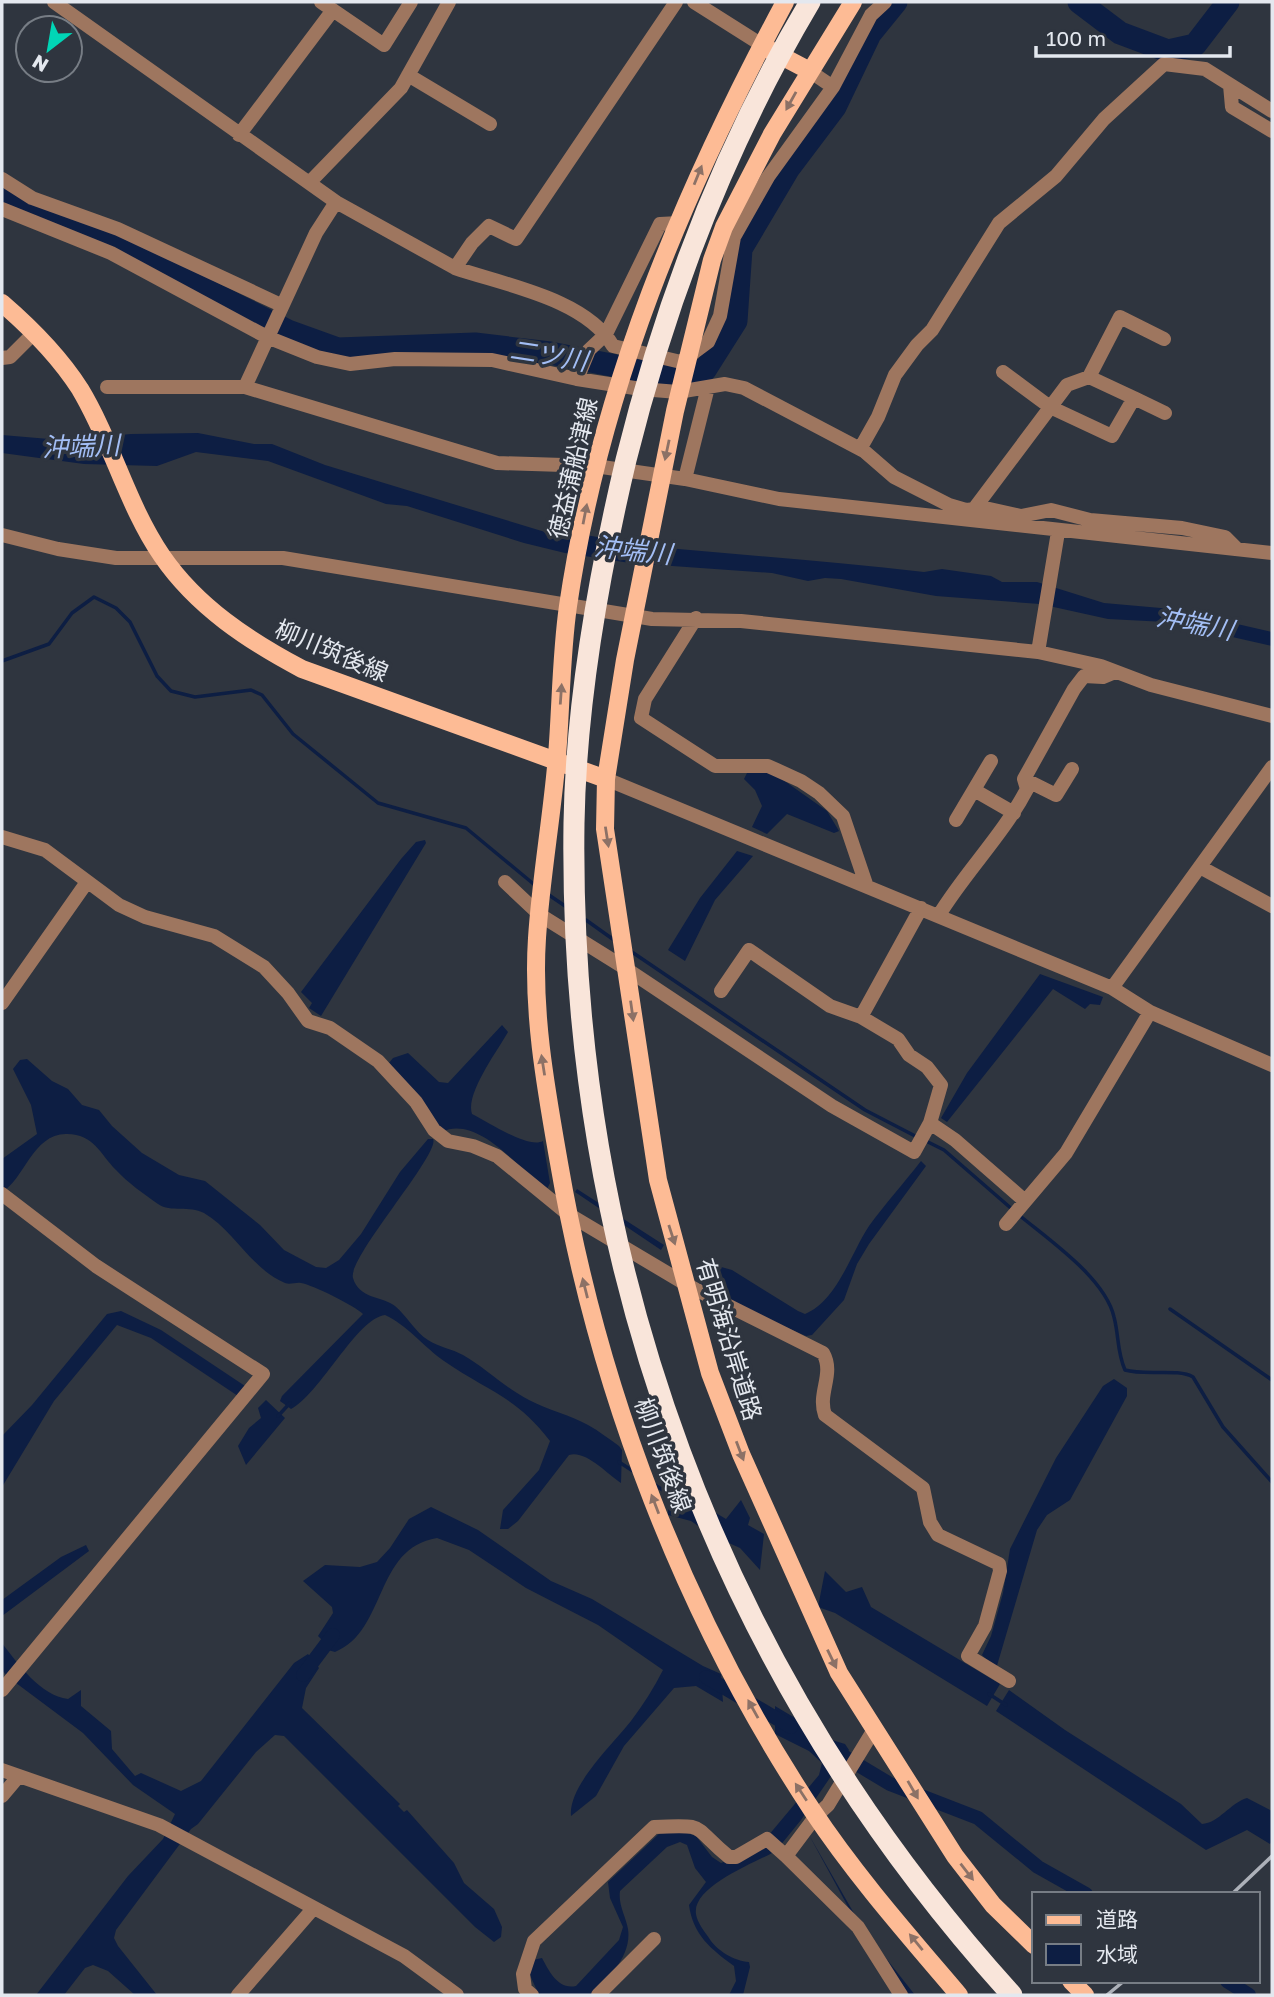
<svg xmlns="http://www.w3.org/2000/svg" width="1274" height="1997" font-family="'Golos Text','Noto Sans JP',sans-serif">
<style>
.water{fill:#0d1e43}
.lines{fill:none;stroke-linecap:round;stroke-linejoin:round}
.stream{stroke:#0d1e43;stroke-width:3.5}
.canal{stroke:#0d1e43;stroke-width:14}
.river{stroke:#0d1e43;stroke-width:23}
.minor{stroke:#9e765f;stroke-width:14}
.major{stroke:#fdbb95;stroke-width:18}
.highway{stroke:#f9e5da;stroke-width:21}
.rail{stroke:#adb1b9;stroke-width:3.5}
.oneway{fill:#8c7166}
.labels{text-anchor:middle;dominant-baseline:central;stroke-width:7;stroke-linejoin:round;paint-order:stroke}
.street-label{font-size:24px;fill:#e4e8ef;stroke:#2f353f}
.water-label{font-size:26px;font-style:italic;fill:#a3bef5;stroke:#2f353f}
</style>
<rect width="100%" height="100%" fill="#2f353f"/>
<path class="water" d="M198,433L254,444H272L325,465L545,532C586,531 625,545 667,548C753,556 838,562 924,572L942,569L991,576L1002,582H1037L1104,603L1172,609L1272,632V646L1166,622L1108,619L1040,604L936,596L841,579L825,578L808,581L772,573L630,563L565,553L524,543L407,506L386,504L268,461L196,452L157,466L84,464L2,453V435L61,440L131,434Z
M769,770L827,811L839,831L834,833L787,814L767,834L752,827L762,806L755,790L744,779L747,773Z
M425,840L426,843L321,1016L309,1008L312,1003L301,992L401,859L416,842Z
M737,851L753,856L715,900L685,961L668,950L700,898Z
M1040,974L1103,997L1100,1005L1090,1004L1085,1009L1053,989L947,1122L941,1118L967,1073Z
M502,1025L508,1032C498,1050 465,1094 472,1114C488,1122 528,1149 543,1141L550,1183L545,1193C524,1171 477,1114 442,1132L389,1063L393,1058L408,1053L439,1082L448,1083Z
M27,1059L52,1081L68,1089L82,1105L99,1110L112,1126L142,1153L179,1175L205,1181L260,1225L284,1250L316,1267L326,1268L339,1260L361,1234L400,1172L428,1139H433C441,1153 347,1258 353,1278C359,1299 382,1296 395,1306C407,1316 415,1332 428,1340C439,1347 452,1349 463,1355C486,1368 505,1388 529,1400C548,1410 570,1415 588,1425C599,1431 609,1439 619,1446L622,1450L621,1483C607,1474 586,1450 569,1455L518,1521L508,1529H500L503,1510L539,1470L550,1441C516,1396 487,1391 444,1361C424,1347 407,1325 385,1315C357,1318 320,1394 291,1409L280,1401L282,1396L363,1314C355,1306 313,1285 301,1283C296,1282 290,1285 285,1283C251,1269 235,1231 204,1213C189,1205 171,1213 158,1204C144,1194 128,1183 116,1170C100,1154 94,1134 67,1134C33,1133 24,1180 2,1192V1159L37,1134L31,1105L13,1069L20,1060Z
M921,1161L926,1166L869,1244L857,1264L844,1300L812,1335L806,1336L703,1291L697,1274L707,1263L732,1270L798,1311L805,1314C837,1301 851,1253 869,1226C885,1204 904,1183 921,1161Z
M577,1189L664,1245L661,1250L575,1192Z
M121,1311L161,1330L248,1388L241,1398L151,1338L117,1325L54,1401L2,1487V1436L32,1405L107,1314Z
M1114,1379L1127,1388V1396L1070,1500L1047,1515L1037,1530L996,1669L982,1655L991,1636L1003,1593L1010,1549L1056,1458L1103,1386Z
M266,1400L285,1418L246,1465L238,1446L249,1428L261,1418L258,1408Z
M669,1474L689,1497L726,1519L741,1500L750,1518L748,1525L764,1534L760,1570L740,1548L711,1535L691,1521L668,1515Z
M431,1507L478,1530L551,1581L592,1599L703,1666L721,1674L723,1702L696,1686L674,1688L624,1746L596,1796L571,1816C568,1786 613,1744 631,1721C643,1705 654,1688 663,1670L598,1625L526,1588L469,1550L437,1538C374,1548 387,1631 335,1652L321,1648L322,1640L318,1636L333,1613L332,1607L303,1581L325,1565L360,1567L377,1562L390,1548L409,1519Z
M86,1545L89,1551L2,1616V1600L61,1557Z
M825,1571L846,1592L862,1587L871,1607L1000,1684L987,1706L835,1613L818,1607Z
M2,1643C17,1663 41,1696 68,1699L81,1690V1706L111,1731L112,1749L135,1776L141,1773L181,1791L201,1781L294,1663L308,1654L319,1668L306,1688L302,1708L400,1804L398,1806L404,1812L407,1810L454,1863L464,1883L494,1909L502,1927L501,1937L494,1942L475,1927L284,1736L275,1735L256,1752L198,1824L191,1829L116,1930L114,1938L118,1946L157,1995H135L108,1971L93,1965L85,1968L64,1995H36L128,1876L163,1839L175,1814L133,1785L83,1733L8,1677L2,1670Z
M1009,1690L1065,1730L1181,1804L1202,1824C1219,1823 1230,1803 1247,1798L1272,1811V1841L1270,1844L1247,1830L1206,1850L996,1711Z
M775,1706L832,1740L845,1744L849,1750L801,1820L779,1847L768,1836L819,1775L822,1763L809,1751L775,1734Z
M673,1828L696,1836L712,1857L721,1863L765,1847L772,1853C752,1864 692,1887 696,1914C697,1922 704,1931 709,1938C716,1950 734,1961 749,1962L750,1967L743,1995H729L736,1981L734,1966C711,1949 693,1935 689,1905L706,1882L695,1868L687,1845L680,1842L667,1847L620,1891C618,1905 626,1917 628,1929C632,1956 608,1979 590,1995H539L529,1973L533,1960L542,1958C549,1971 558,1990 576,1986L619,1940L623,1927L610,1898L608,1882L662,1831Z
M809,1835L863,1929L915,1995H910L859,1927Z"/>
<g class="lines">
<path class="stream" d="M2,661L49,644L72,613L94,597L116,608L130,622L157,676L171,691L195,697L251,690L262,695L293,734L378,803L466,828L536,886
M546,893L568,908
M586,920L614,940
M629,950L865,1110L919,1138
M926,1141L944,1150L1013,1210
M1019,1215C1049,1240 1105,1278 1114,1317C1119,1336 1117,1352 1125,1370C1146,1376 1178,1368 1193,1377L1223,1427L1272,1482
M1170,1309L1272,1380
M278,1416L290,1403
M619,1462L636,1473
M655,1485L669,1494
M989,1694L1006,1705"/>
<path class="canal" d="M303,1675L333,1635
M706,1677L791,1727
M830,1748L890,1784L978,1818L1038,1867L1086,1894
M1227,1981L1249,1995"/>
<path class="river" d="M1079,2L1120,33L1168,51L1195,45L1228,2
M2,198L95,234L288,331L338,349L475,344L550,353L662,375L705,370L736,321L741,249L789,168L835,107L870,34L896,2"/>
<path class="minor" d="M54,2L336,202L455,268
M321,2L384,45L411,2
M676,2L516,239L489,226L472,243L455,268C505,285 586,299 613,346L681,362L708,342L720,316L734,237L768,177L833,87L871,15L885,2
M694,2L762,45
M808,70L833,87
M408,75L490,124
M1230,85L1232,107L1272,131
M239,135L333,10
M2,179L32,198L118,229L281,305
M309,183L401,88L449,2
M2,209L111,253L267,337L317,357L350,364L395,359L492,360L577,379L641,389L678,392L725,384L744,388L864,451L894,477L949,505L966,510L985,508L1021,516L1051,510L1090,520L1182,528L1225,537L1237,549
M2,358L10,357L35,332
M1003,372L1050,407L1112,436L1134,398L1089,377
M577,379L589,350L606,334L660,224L679,223
M107,387H245L497,463L595,466L685,479L779,499L1272,553
M245,387L316,233L336,202
M1134,398L1165,413
M860,449L878,417L895,375L917,345L932,330L999,223L1056,176L1104,119L1164,64L1205,69L1272,111
M685,479L708,387
M974,509L1067,385L1089,377L1120,317L1164,339
M2,535L58,549L116,558H283L652,619L741,621L1038,652L1101,666L1151,685L1272,716
M696,618L645,699L641,718L715,766H768L801,781L819,793L843,816L866,884
M1038,652L1058,532
M606,779L1112,988L1150,1012L1272,1065
M1024,779L1056,795L1072,769
M974,790L1014,813
M956,820L991,761
M2,837L45,850L119,905L145,917L214,936L264,967L288,993L308,1021L330,1028L378,1061L416,1102L434,1130L448,1141L473,1146L497,1156L568,1214L689,1286L823,1353C835,1374 817,1393 825,1415L923,1488L930,1522L938,1535L999,1564L1000,1571L985,1626L968,1656L1009,1681
M1200,867L1272,906
M505,882L540,915L625,968L832,1106L914,1152L930,1123L941,1085L927,1067L909,1055L898,1039L861,1017L921,908
M939,915C966,871 1003,835 1027,789L1024,779L1074,689L1084,676L1103,677L1115,672
M1112,988L1272,767
M721,991L749,950L830,1006L861,1017
M2,1003L87,882
M930,1123L955,1140L1025,1201
M2,1194L96,1266L263,1374L2,1690
M1006,1224L1066,1153L1150,1012
M875,1728L828,1805L816,1816L786,1856L858,1927L901,1995
M2,1770L159,1825L404,1956L457,1995
M2,1796L18,1777
M238,1995L312,1910
M532,1995L525,1989L523,1974L534,1941L654,1827C709,1824 691,1826 729,1857H736L767,1839L786,1856
M598,1995L654,1939"/>
<path class="major" d="M785,2C682,194 600,388 568,606C561,655 561,707 557,756C552,817 541,877 537,938C532,1013 546,1089 559,1163C598,1391 684,1616 812,1810C855,1875 908,1935 959,1995
M853,2L772,134L724,227L712,260L675,411L625,660L606,779L605,829L658,1180L710,1373L741,1454L839,1673L955,1856L993,1905L1034,1945
M768,49L808,70
M2,303C31,328 59,356 80,389C112,442 127,505 162,556C197,607 249,641 302,669L606,779
M1071,1981L1085,1995"/>
<path class="highway" d="M810,2C725,145 666,299 626,460C598,578 576,702 574,823C568,1261 717,1670 1012,1995"/>
<path class="rail" d="M1232,1894L1272,1856
M1107,1995L1124,1981"/>
</g>
<defs><path id="oneway-solid" d="M-6-.8H1V-3.2L6.5 0L1 3.2V.8H-6Z" transform="scale(1.75)"/></defs>
<g class="oneway">
<use href="#oneway-solid" transform="translate(791 101) rotate(119)"/>
<use href="#oneway-solid" transform="translate(698 175) rotate(-68)"/>
<use href="#oneway-solid" transform="translate(667 450) rotate(102)"/>
<use href="#oneway-solid" transform="translate(585 514) rotate(-79)"/>
<use href="#oneway-solid" transform="translate(561 694) rotate(-86)"/>
<use href="#oneway-solid" transform="translate(607 837) rotate(81)"/>
<use href="#oneway-solid" transform="translate(632 1011) rotate(82)"/>
<use href="#oneway-solid" transform="translate(543 1065) rotate(-99)"/>
<use href="#oneway-solid" transform="translate(672 1235) rotate(72)"/>
<use href="#oneway-solid" transform="translate(585 1288) rotate(-104)"/>
<use href="#oneway-solid" transform="translate(740 1451) rotate(69)"/>
<use href="#oneway-solid" transform="translate(655 1504) rotate(-111)"/>
<use href="#oneway-solid" transform="translate(832 1659) rotate(64)"/>
<use href="#oneway-solid" transform="translate(753 1709) rotate(-119)"/>
<use href="#oneway-solid" transform="translate(913 1790) rotate(60)"/>
<use href="#oneway-solid" transform="translate(801 1792) rotate(-123)"/>
<use href="#oneway-solid" transform="translate(967 1872) rotate(52)"/>
<use href="#oneway-solid" transform="translate(916 1942) rotate(-129)"/>
</g>
<g class="labels">
<g class="street-label">
<text transform="translate(572 468) rotate(-77)">徳益蒲船津線</text>
<text transform="translate(332 650) rotate(23)">柳川筑後線</text>
<text transform="translate(730 1339) rotate(73)">有明海沿岸道路</text>
<text transform="translate(664 1455) rotate(70)">柳川筑後線</text>
</g>
<g class="water-label">
<text transform="translate(549 355) rotate(9)">二ツ川</text>
<text transform="translate(81 446) rotate(-2)">沖端川</text>
<text transform="translate(633 550) rotate(6)">沖端川</text>
<text transform="translate(1195 623) rotate(11)">沖端川</text>
</g>
</g>
<rect width="1274" height="1997" fill="none" stroke="#e4e8ef" stroke-width="7"/>
<rect x="1032" y="1892" width="228" height="91" fill="#2f353f" stroke="#777d85" stroke-width="2"/>
<rect x="1046" y="1915" width="35" height="10" fill="#fdbb95" stroke="#777d85" stroke-width="2"/>
<text x="1096" y="1927" font-size="21" fill="#e4e8ef">道路</text>
<rect x="1046" y="1944" width="35" height="21" fill="#0d1e43" stroke="#777d85" stroke-width="2"/>
<text x="1096" y="1962" font-size="21" fill="#e4e8ef">水域</text>
<g transform="translate(49 49) rotate(211)"><circle r="33" fill="#2f353f" stroke="#777d85" stroke-width="2"/>
<path d="M0-5L12 26L0 18L-12 26Z" fill="#01d5b6"/>
<text y="-10" font-size="19" font-weight="bold" text-anchor="middle" fill="#e4e8ef">N</text>
</g>
<path d="M1036 46v10h194v-10" fill="none" stroke="#e4e8ef" stroke-width="3.5"/>
<text x="1046" y="46" font-size="21" fill="#e4e8ef" stroke="#2f353f" stroke-width="5" paint-order="stroke">100 m</text>
</svg>
